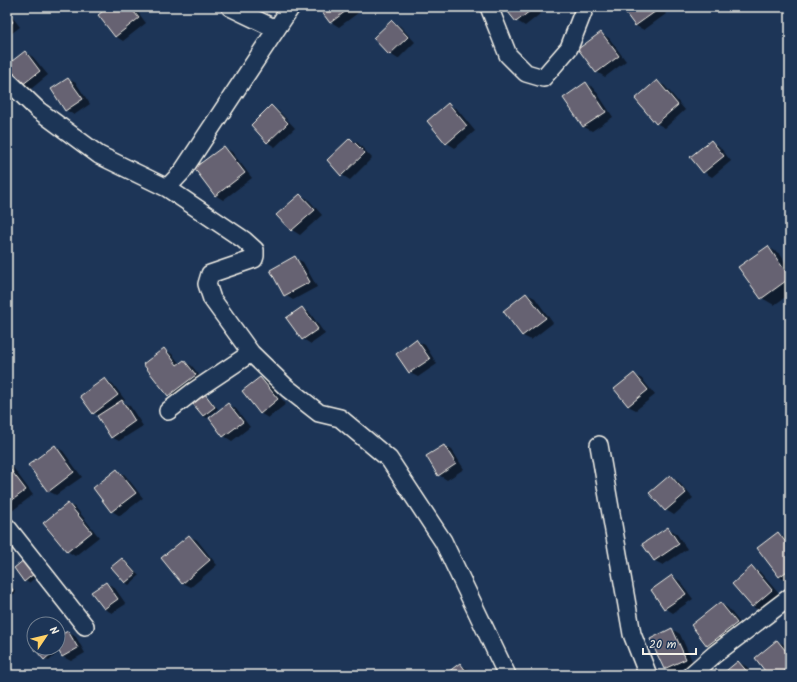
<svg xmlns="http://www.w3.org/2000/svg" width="797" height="682" font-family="Kalam,sans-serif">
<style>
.shadow{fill:#0007}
.building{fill:#666272;stroke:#f4f1e8}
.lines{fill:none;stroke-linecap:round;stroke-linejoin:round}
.street-casing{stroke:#f4f1e8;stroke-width:20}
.street{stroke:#1d3557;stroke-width:17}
</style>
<rect width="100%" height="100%" fill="#1d3557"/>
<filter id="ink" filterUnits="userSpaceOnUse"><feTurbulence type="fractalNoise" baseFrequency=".025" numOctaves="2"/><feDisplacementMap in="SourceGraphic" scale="8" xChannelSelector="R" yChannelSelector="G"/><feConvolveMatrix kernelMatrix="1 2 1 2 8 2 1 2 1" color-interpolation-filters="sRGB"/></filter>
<g filter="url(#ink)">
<path class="shadow" d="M110,7H134L146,23L123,41L115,36Z
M319,7H353L358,13L339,27L331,22Z
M506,7H549L525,26L517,21Z
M622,7H661L666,14L644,30L636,26Z
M7,10L20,27L7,37Z
M392,21L400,26L415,42L398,59L390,54L374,38Z
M601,33L609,38L626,61L605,77L597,72L580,49Z
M25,52L33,57L48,75L31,89L23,84Z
M68,79L76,83L90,104L74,115L66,110Z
M657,81L665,86L685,110L665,128L656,123Z
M586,83L594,88L613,117L592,131L584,127Z
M448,105L457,109L475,131L455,148L447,143L429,121Z
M271,107L279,111L295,128L275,147L267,142Z
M350,139L358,143L372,158L350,180L342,175Z
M711,141L719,146L731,161L712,177L704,172L692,157Z
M224,147L232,152L252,178L223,200L215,195Z
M300,195L308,199L322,215L300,235L292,230L278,215Z
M768,247L780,254L790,269V294L774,305L762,298Z
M295,258L303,262L317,287L293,300L285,295L272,271Z
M527,294L535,298L553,323L531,340L523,336L504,311Z
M302,308L310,313L325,334L311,344L303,339Z
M417,341L425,345L437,364L418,377L410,373L397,354Z
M164,349L172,354L180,364L184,361L192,366L203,380L177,400L169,395Z
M634,374L642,379L655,395L636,410L628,406Z
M260,378L268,382L286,404L268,418L260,413Z
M105,379L113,384L125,400L123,402L130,406L143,426L119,441L111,437L99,416L94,413Z
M205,395L209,398L218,409L207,418L203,416Z
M228,404L236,409L250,427L232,441L224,436Z
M55,446L63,451L82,477L56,495L48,491Z
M444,446L452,450L464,469L447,480L439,475Z
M7,464L12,466L33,495L8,514Z
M117,470L125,475L143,498L120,516L112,511L94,488Z
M670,476L678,481L693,498L674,515L666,510Z
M68,504L76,508L99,537L75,556L67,551Z
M668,528L676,533L687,549L663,565L655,561L644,544Z
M778,533L786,538L790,543V579L787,581L779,577Z
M189,536L197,540L217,565L191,587L183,583Z
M122,559L126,561L139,576L129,585L125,582Z
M752,567L760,572L780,595L761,611L753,607L733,584Z
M15,568L38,575L29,583L25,581Z
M672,576L680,581L693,599L673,613L665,608Z
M7,580L16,592L8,599L7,598Z
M106,583L114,587L126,604L112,613L104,609Z
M720,603L728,608L744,628L716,650L708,646L692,626Z
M672,629L680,634L693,663L673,673L665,668Z
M68,632L76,637L85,653L71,661L63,657L58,648Z
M777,641L785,645L790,651V675H769Z
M35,648H53L57,653L49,661L45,659Z
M739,662L747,667L753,675H723Z
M460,665L468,669L472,675H446Z"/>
<path class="building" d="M108,7H130L139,18L115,37L98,15Z
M318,7H350V8L330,23Z
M504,7H535L516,22Z
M621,7H657L659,9L635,26Z
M7,14L13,22L7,27Z
M392,20L408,37L389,55L373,38Z
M601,32L619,56L596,73L578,49Z
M25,51L40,71L22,85L7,65Z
M68,78L83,99L65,111L51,89Z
M657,80L678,105L656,124L635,99Z
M586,82L606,112L583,127L563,98Z
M448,103L467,126L446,144L427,121Z
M271,105L288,123L267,143L251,125Z
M350,138L365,153L341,176L327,160Z
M711,140L724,156L703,173L690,157Z
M224,146L245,173L215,196L194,168Z
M300,194L315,210L291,231L276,215Z
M768,246L790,278L761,299L738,267Z
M295,256L310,282L284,296L270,270Z
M526,293L546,318L522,336L503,311Z
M302,307L318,329L302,340L286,318Z
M416,339L430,359L409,373L396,354Z
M164,348L177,365L184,360L196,375L168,396L143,364Z
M634,373L648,390L628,406L614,389Z
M260,377L278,399L260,414L242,391Z
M105,378L118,395L93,414L80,396Z
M205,394L215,407L203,416L193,404Z
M122,400L135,421L111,438L97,416Z
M228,403L243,422L223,437L209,418Z
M55,445L74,472L48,492L28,465Z
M444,445L456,464L438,476L426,456Z
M7,465L26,490L7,504Z
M117,469L136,493L111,512L93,488Z
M670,475L686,493L665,511L649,493Z
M68,503L92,532L67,552L43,523Z
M668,527L679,544L654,561L642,544Z
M778,532L790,548V569L779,577L757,548Z
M189,535L210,560L182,584L161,558Z
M122,558L136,574L125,583L111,567Z
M25,559L35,573L24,582L14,568Z
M752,566L772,590L752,607L732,584Z
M672,575L686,594L664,609L651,590Z
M7,582L13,590L7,595Z
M106,582L118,599L104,609L91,592Z
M720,602L737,623L707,646L691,625Z
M672,628L686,659L664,669L650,639Z
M68,631L78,648L62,657L57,648L58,636Z
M777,640L790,656V667L779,675H768L755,658Z
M34,644V648H52L54,651L44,660L32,646Z
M738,661L750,675H721Z
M460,663L469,675H444Z"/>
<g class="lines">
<defs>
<path id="street" d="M230,7L276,29
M489,7L508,55L526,73L543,78L569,48L585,7
M7,80L38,110L99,155L167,188L244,240L255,250V256L254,259L210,274L207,284L212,299L251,353L287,388L319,413L340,418L389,459L443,541L507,675
M167,188L182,172L291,7
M168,411L194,391L251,353
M599,445L632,634L648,675
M7,527L85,626
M691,675L715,654L790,597"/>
</defs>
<use href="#street" class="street-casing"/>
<use href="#street" class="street"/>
</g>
</g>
<rect width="797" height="682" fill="none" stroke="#1d3557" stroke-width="24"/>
<rect x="12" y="12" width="773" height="658" fill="none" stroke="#f4f1e8" stroke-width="1.5" filter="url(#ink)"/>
<g transform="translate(46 636) rotate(55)"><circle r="19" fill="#1d3557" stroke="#738091"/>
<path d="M0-3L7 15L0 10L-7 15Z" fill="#ffd166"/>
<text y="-6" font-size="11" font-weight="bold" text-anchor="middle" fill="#f4f1e8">N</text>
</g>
<path d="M643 648v6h53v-6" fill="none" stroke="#f4f1e8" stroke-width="2"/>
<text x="649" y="648" font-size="12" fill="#f4f1e8" stroke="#1d3557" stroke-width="3" paint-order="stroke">20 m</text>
</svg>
